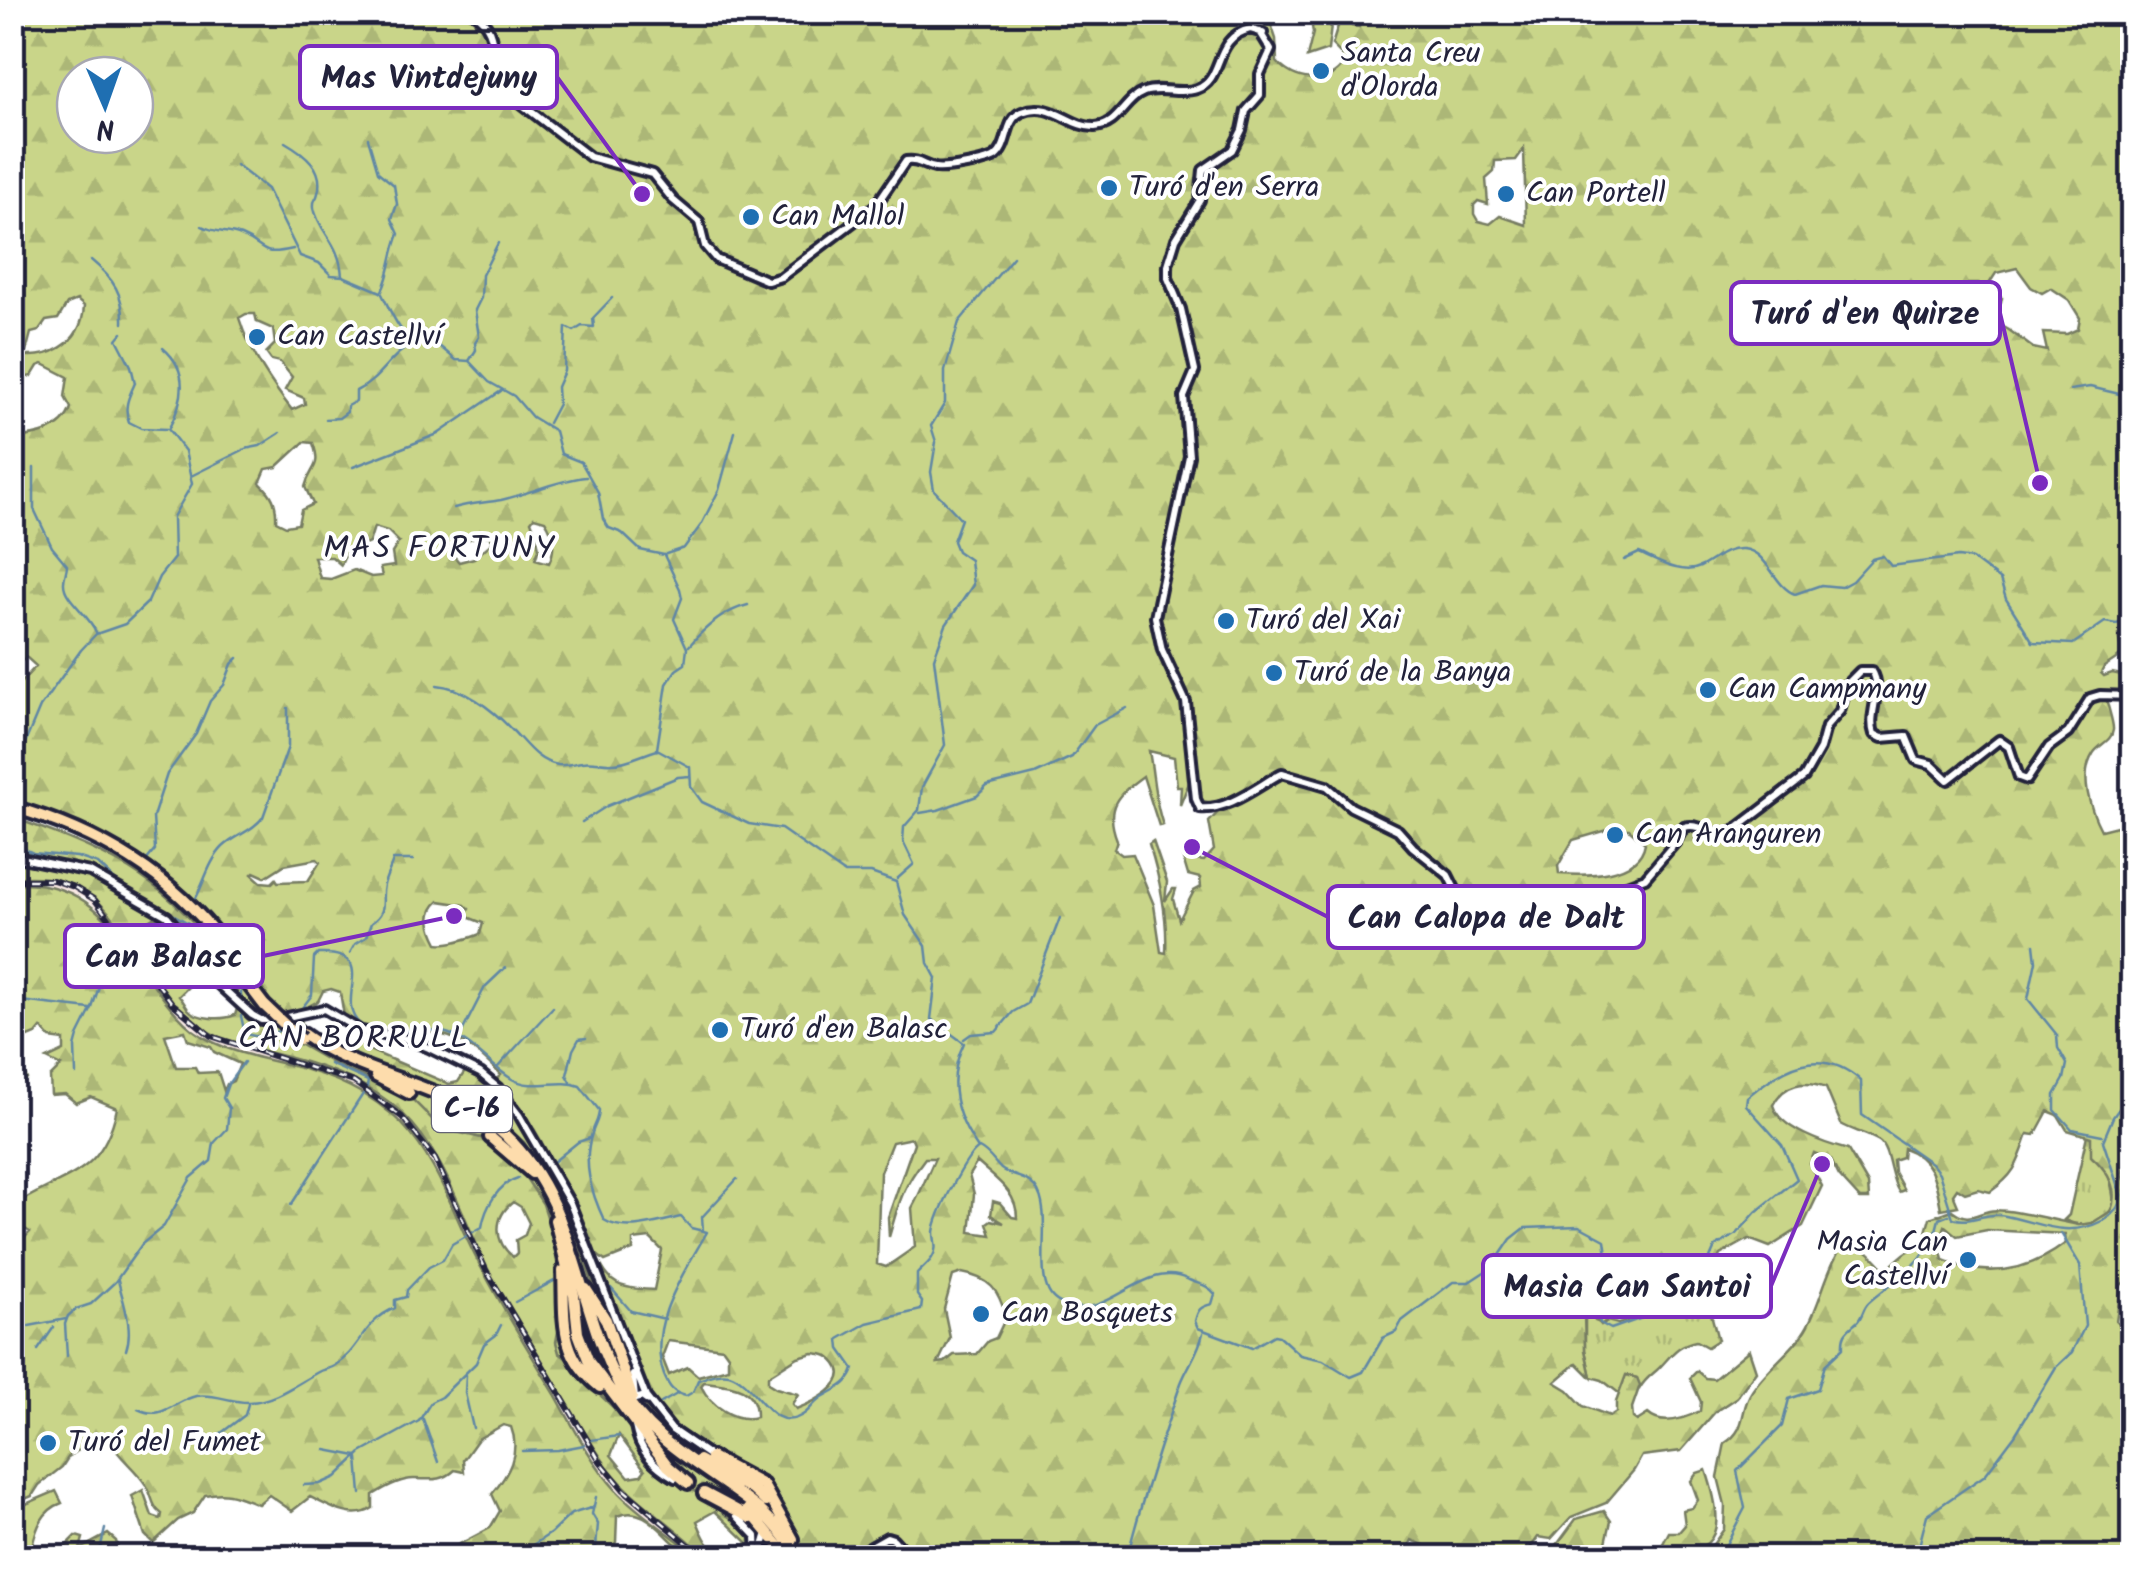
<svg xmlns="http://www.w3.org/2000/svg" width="2145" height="1570" font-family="Kalam,sans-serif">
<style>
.built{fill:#fcebe7}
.grass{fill:url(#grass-tufts);stroke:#767c62;stroke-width:2.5}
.forest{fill:url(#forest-firs);stroke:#767c62;stroke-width:2.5;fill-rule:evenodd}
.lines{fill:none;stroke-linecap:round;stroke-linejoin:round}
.stream{stroke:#6087a5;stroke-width:2.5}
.secondary-casing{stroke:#22223b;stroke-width:14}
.highway-casing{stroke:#22223b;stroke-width:18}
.secondary{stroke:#fff;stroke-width:6}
.highway{stroke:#fddcac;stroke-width:10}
.rail-casing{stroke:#22223b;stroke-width:6}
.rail{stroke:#fff;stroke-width:2.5;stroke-dasharray:8;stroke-linecap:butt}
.highway-bridge-casing{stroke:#22223b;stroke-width:18;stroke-linecap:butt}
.highway-bridge{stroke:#fddcac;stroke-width:10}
.poi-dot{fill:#1f6fb2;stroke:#fff;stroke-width:4}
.labels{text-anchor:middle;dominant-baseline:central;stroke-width:8;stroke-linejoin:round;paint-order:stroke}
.shield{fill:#fff;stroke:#646476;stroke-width:2.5}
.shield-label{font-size:28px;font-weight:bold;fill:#22223b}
.poi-label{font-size:30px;fill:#22223b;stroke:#fff;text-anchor:start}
.neighbourhood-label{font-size:32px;letter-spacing:2.5px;fill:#22223b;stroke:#fff}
.leader{fill:none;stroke:#7b2cbf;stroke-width:4}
.callout-dot{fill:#7b2cbf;stroke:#fff;stroke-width:4}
.callout{fill:#fff;stroke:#7b2cbf;stroke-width:4}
.callout-label{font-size:32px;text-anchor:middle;font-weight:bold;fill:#22223b}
</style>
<defs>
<pattern id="grass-tufts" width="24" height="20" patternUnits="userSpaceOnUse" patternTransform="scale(2.5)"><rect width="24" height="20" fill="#c9d589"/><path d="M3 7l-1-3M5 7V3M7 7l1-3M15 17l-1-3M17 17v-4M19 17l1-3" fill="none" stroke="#acb777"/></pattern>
<pattern id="forest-firs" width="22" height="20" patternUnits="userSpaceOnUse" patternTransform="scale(2.5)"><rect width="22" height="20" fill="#c9d589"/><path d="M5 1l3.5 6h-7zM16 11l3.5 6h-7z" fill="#acb777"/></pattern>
</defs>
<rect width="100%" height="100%" fill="#fff"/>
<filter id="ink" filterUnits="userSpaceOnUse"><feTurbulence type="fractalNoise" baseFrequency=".01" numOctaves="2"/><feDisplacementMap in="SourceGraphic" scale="20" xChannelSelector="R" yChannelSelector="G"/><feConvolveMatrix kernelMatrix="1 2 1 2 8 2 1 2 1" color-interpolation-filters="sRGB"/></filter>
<g filter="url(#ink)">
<path class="built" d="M32,876L75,884L103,904L178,1007L209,1032L239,1046L350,1078L401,1113L440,1163L492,1275L603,1462L633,1496L706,1557H698L634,1507L604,1475L500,1303L471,1249L430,1160L400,1122L356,1089L328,1076L234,1051L200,1034L175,1012L103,915L85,898L44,883L13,884L12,878Z"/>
<path class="grass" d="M1310,13H1330C1333,23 1329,39 1328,50L1307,57L1313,33Z
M301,1028C370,1077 462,1080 522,1142C560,1180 571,1237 591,1284C599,1304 674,1441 684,1449C700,1461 721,1469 738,1478L751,1471L767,1482L807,1557H779L773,1548L762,1557H757L750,1535L744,1528L694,1491L666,1478L644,1458L636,1443L630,1424L586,1382L574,1363L559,1353L556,1342L559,1327L558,1269L553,1235L543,1204L524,1175L481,1138L441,1128L413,1101L345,1070L299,1043L297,1032Z
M2087,1135L2091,1136L2093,1158C2110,1169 2112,1184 2114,1204C2105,1224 2083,1229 2064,1220L2069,1215Z
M1710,1276L1717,1287L1700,1302L1703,1308L1710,1310L1718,1340L1707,1347L1696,1341C1675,1345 1670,1358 1657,1370C1649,1377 1645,1379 1640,1388L1637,1378L1627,1375L1620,1394L1602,1380L1591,1377L1585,1350V1312H1590L1595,1321L1603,1324L1607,1321L1618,1324L1680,1302L1681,1307C1698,1304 1705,1291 1710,1276Z"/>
<path class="forest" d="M1393,12H2111L2132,29V630L2118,635L2122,655L2104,667L2101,673L2104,676L2112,673L2132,677V693L2105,691C2106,704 2114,722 2113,730C2112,741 2098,745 2093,754C2079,776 2090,809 2101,830L2132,822V1137L2122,1174C2128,1195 2140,1214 2127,1235C2129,1249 2125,1262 2132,1276L2121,1285L2116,1322L2123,1328V1340H2132V1557H1704L1724,1529L1725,1505L1718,1477L1725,1443C1748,1429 1739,1410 1752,1391C1767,1367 1795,1350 1808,1325C1821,1301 1826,1271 1842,1246C1864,1240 1873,1258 1886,1270C1897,1261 1907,1248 1922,1246L1930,1218L1952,1210C1968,1222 1973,1215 1989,1211C2005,1207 2061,1222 2079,1225L2092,1223L2111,1211C2119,1189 2107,1170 2091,1156V1137L2067,1130L2058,1115L2048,1111L2035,1135L2028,1134C2018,1163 2016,1174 1990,1192L1978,1189L1965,1193L1957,1188L1953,1194L1958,1206L1941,1209C1936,1181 1933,1158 1903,1148L1902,1157L1893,1160L1894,1172L1904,1190L1899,1192C1889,1177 1890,1149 1879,1141C1868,1134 1853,1131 1841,1124L1826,1088C1805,1080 1784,1083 1773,1105C1779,1129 1826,1144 1848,1150L1868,1184L1869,1199H1860L1839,1176L1831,1160L1814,1153L1810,1164L1822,1186L1803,1226L1770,1247L1749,1239L1720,1255L1704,1291L1688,1306L1681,1307L1676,1290L1670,1287L1647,1295L1609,1300L1608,1319L1601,1325L1590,1312L1584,1314L1585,1350L1591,1377L1577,1363L1555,1382L1568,1390L1583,1406L1610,1416L1616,1412V1402L1626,1375L1637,1378L1640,1385L1632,1408L1633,1418L1637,1421L1648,1414C1662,1427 1684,1419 1700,1411L1701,1402L1690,1378L1697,1371L1705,1378L1714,1379L1749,1350L1756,1371L1737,1397L1716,1411L1681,1451L1642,1456L1634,1470L1606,1503L1571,1517L1551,1539L1538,1537L1524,1557H1452L1412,1540L1403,1558H916L894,1533H884L873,1538L844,1557L807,1558L767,1482L751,1471L738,1478C694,1454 669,1444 640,1402L560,1200L524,1142L492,1115L474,1105L340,1051L301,1029L297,1033L299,1044L345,1070L384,1085L414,1101L441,1128L481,1138L503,1150L524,1175L543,1204L553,1235L558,1269L559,1327L556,1342L559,1353L573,1363L586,1382L631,1424L636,1443L644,1458L666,1478L694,1491L744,1528L750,1535L757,1557H706C673,1522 629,1500 602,1459C562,1399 522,1335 489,1271C462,1217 446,1155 402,1113C370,1083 329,1068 287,1057C253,1048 218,1043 190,1019C125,964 120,865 13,878V834L20,832L22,821C105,850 160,877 215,948L219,951L227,944C201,880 82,818 17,803L13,806V691L36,666L26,657L19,664L15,659L18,653L13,654V532L18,531L20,520L17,523C9,504 14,492 21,474L16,467L13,468V438C36,436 62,432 71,408L65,397L68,377L43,364L38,366L32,376L22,378L14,394L13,354C47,362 82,345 84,306L77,300L67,304L58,319L46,321L39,331L31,333L26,352L13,346V13H1283L1270,21L1276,39L1277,62C1294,81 1327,87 1343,65L1341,54L1332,45L1338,26V13H1345L1352,26L1359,27L1361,15L1379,23ZM75,75H135V135H75ZM1524,149L1526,225L1500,216L1490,224L1478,221L1474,214V205L1478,201L1488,204L1486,179L1494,172L1495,161L1516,160ZM2017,268L2031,287L2042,293L2051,288L2069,300L2080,318L2078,329L2067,334L2043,333L2047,351L2033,348L2009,330L1968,307L1948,313L1938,310L1940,303L1949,299L2001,303L2002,298L1980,294L1970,284H1989L1996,273ZM246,314H255L257,322L273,329L275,344L266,353L271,360L280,362L292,377L285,390L304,398L305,404L292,410C270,382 249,351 239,318ZM304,442L313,443C322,469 311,465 305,487L313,504L301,510L298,524L286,526L276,521C277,503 272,494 260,483L266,469L277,467ZM534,517L545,520C554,533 556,549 549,563L535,559L539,549L537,537L531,521ZM374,527L388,531L399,542L392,553L394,566L380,568L382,576L371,577L354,570L331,579L320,578L314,557H332L341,565L346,553L369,543ZM480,536H489L493,542L474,558L459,562L449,550L452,544ZM1149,751L1174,757L1177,786H1181L1180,805L1191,778L1199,800L1212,803L1221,809L1209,822L1214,850L1204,861L1185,859L1182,855L1188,875L1200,878L1201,887L1194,891L1179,920L1173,899L1176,889H1173L1165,901L1167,882L1153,841L1149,844C1160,879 1168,915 1166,953L1161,952L1154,905L1133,854L1122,855L1114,849L1117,840C1104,807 1117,795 1143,776L1159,826L1163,825C1154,800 1154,777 1149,751ZM1611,829H1629L1645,843C1639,877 1585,876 1559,874L1558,866L1573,840ZM317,859L320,862L308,881L278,882L276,879L272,883L261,882L252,874L254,872L265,877L284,865ZM439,901L465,905L469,909L465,916L483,923L480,934C471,938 447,945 438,943C430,928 425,913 439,901ZM159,915L169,921L176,917L182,920L193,955L214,977L231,974L239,986L236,995L239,1002L235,1015C223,1020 197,1020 188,1009C185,1005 183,1000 179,996L196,979L204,982L207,978L199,971H191L183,966V948L176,954L164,947L159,957H145L141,951L138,928ZM331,989L340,992L344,1016C387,1043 403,1025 443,1035C466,1040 485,1059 501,1075L491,1084L466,1070L458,1082L449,1084L369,1050L373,1041H358L351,1051C338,1048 311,1036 303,1026C299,1020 303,1014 305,1008L318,1001L323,991ZM912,1138L914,1143L888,1217L889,1237C899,1202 902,1188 925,1158H935C927,1175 921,1192 912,1208L915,1247L886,1267L877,1264L880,1172L892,1142ZM977,1162C995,1179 1017,1191 1017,1218L1012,1217L1000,1203L993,1201L991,1215L1004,1223L991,1220L987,1223L991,1235L970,1232L974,1194L969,1175ZM513,1202L521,1207L529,1223L525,1235L516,1240L517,1253L513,1257C494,1241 493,1218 513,1202ZM1945,1226L1957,1236L1987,1230L2065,1234L2066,1243C2028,1272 1987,1279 1943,1260L1939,1243ZM650,1238L662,1250L654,1290C622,1288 609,1288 596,1254L605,1261L633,1250V1240ZM962,1273C990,1278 999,1290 1006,1317L996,1338L988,1341L977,1354L954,1355L945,1362L938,1363L950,1338L944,1309L953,1276ZM668,1341L723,1348L728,1355V1368L698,1376L688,1367L669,1375L662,1357ZM813,1353C824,1354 829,1355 836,1364C852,1384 812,1403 796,1409L792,1404L798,1394L776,1388L768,1383V1376L798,1357ZM704,1382C728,1385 757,1385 756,1417C735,1423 710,1405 701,1386ZM619,1435L645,1470L641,1475L629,1477L611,1455ZM715,1511L747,1542L743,1551C712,1549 711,1556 697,1521Z
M21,883C114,883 128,967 185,1023C213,1050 254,1056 289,1065C332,1076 371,1092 402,1124C441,1165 455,1221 482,1269C505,1312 530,1353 555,1394C573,1426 591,1462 616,1490C640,1516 672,1534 698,1557C668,1551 652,1501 617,1516L616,1542L605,1557L466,1558L463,1552L454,1553V1547L490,1528L500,1511L492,1494C508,1475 521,1453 511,1427L503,1425L478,1439L463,1460L464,1472L455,1470C442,1482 431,1479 414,1479C401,1479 384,1488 373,1495V1508C353,1522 329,1506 310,1497L292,1511L269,1495L258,1504C237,1496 228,1490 205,1495L193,1513L178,1520L153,1543L145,1535L132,1496L143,1490L152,1516L161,1519L162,1514C151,1506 153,1496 146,1485C135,1468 118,1457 109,1440L99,1438L69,1456L62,1467L39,1485L32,1496L20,1501L21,1505L26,1504L56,1491L62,1503C42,1510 36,1529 32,1547L23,1551L24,1557H13V1250L30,1232L13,1222V1206C65,1173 102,1177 117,1108L91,1097L76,1103L65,1094L51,1095L50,1077L61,1066L47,1059L64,1051V1040L50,1038L41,1028L36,1034L21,1040L17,1058L27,1079L21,1083L16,1080L12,1059V884ZM185,1031L188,1040L211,1047L214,1052L240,1064L233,1081L227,1084L224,1091L218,1072L198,1073L195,1067H176L165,1035Z
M1706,1470C1716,1500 1731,1549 1684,1551L1680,1557H1656L1669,1532H1679L1685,1525L1683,1510L1692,1508L1698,1500L1691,1481L1697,1473Z
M1604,1511L1611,1521L1605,1547L1598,1557H1548L1576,1519Z
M108,1534L116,1541L120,1557H65L66,1546L76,1536L83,1538L80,1549Z"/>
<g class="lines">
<path class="stream" d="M1161,12L1162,26
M368,138L378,172L394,185L397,204L392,219L399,234C391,253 391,273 382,291
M285,142C304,153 325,168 318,193C316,203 313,197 314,208C319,233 340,242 342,276
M236,165L267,189L300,256L319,263L331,275L343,276L381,292C395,319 402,348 438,345L456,360L469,361L489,382L514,396L532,417L555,431L561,454L581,462L598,492L603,519L609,528L622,533L640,550L664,555L680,589L682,598L674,619L687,648L685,664L676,670L667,684L657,749L690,767L691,787L702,802L749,824L781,829L844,873H871L896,882L905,915L926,946L928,963L936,978L931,1019L964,1043C946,1080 954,1114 977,1147
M202,226C215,233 229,231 241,236C268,247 258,257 293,249
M91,260C114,279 124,295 123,323
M122,333L117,339L131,366L135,383C129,396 123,407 129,422L141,428L167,429
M163,348C190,371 184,400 169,428
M2128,351L2132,367
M469,361L476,350L475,343L479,337L475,310L481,298L482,275L498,243
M2070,390L2090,387L2132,397
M326,419L339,418L347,412V406L356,401V391C381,380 390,354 413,344
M548,423L558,404L557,387L564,371L566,327L574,331L582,326L594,327L593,318L612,298
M353,467L438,434L501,391
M34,468V509L52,547L67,565C67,571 64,576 64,582C63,599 89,614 96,632
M191,476L245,449L260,446L280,433
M454,508C471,503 485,503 501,500C529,494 556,480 586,477
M666,554L684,548L701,525L719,490L735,432
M1624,560L1639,553C1656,560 1681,576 1700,567C1715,560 1724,548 1743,549C1768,551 1773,586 1795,594L1821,585L1841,587L1852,581L1872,559L1883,556L1891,566L1958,557L1972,559L2000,580L2006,599L2033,642L2073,644L2105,622L2116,624L2132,620
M689,646C705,627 724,611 748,605
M437,685C463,687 492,709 510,728C524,741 536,762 558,765C567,766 574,763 582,762C593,760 602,764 613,763C628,763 644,753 658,750
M12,774L40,707L81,650L96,634L125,624L148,602L159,577L174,558L173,517L192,484L185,451L168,429
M920,813L938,810L977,796L987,786L1035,774L1072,757L1095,725L1127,708
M582,822L607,806L678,777L690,776
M12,843L33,853L77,857L98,864L118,883L192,925L194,934L188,943
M146,861L155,850L153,817L167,774L196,734L210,701L224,685L232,664L238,658
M897,879L914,864L903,841L904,827L919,810L922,787L945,745L934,658L946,625L973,585L970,560L957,551L953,541L961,519L934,490L931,472L936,442L931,426L945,403V371L959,322L1013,257
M196,898C204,883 209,861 223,847C236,835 253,831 263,817L288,747V708
M2034,944L2036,961L2028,999L2057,1035L2058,1048L2067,1064L2064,1079L2055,1095V1110L2072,1129L2102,1135
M183,950L176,961C178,974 190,978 202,974
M350,953L355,944L366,937L371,923C389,911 380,902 384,885C386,876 391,868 393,860H413
M209,970L230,966
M241,983V1000
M12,1000L90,1009
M241,1016L245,1034L260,1037L282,1030
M289,1025L312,995L314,958L318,954C383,951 332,1001 360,1024C376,1037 423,1027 443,1032C472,1039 488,1065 512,1079C533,1091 559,1078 580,1086L599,1110C599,1120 595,1123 592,1133C582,1163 591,1192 604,1220C626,1234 657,1222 681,1217L691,1228L707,1232C684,1273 646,1325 664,1375C669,1387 673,1393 686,1396L693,1392L698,1380C708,1377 718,1372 729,1374C756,1381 771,1437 804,1414C810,1410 814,1403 821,1398C835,1389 849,1386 854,1369L840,1349L839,1339L867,1323L921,1310L922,1302L917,1295V1274C922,1268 930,1263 933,1256C938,1247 934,1242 934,1232C936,1215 966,1155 979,1148C989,1153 993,1161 1001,1169C1011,1177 1026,1176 1035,1187C1057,1214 1027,1288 1060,1303C1108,1326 1142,1256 1189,1280C1200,1285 1207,1284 1215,1294L1212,1304C1200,1307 1198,1309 1195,1321L1198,1328L1252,1348L1274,1335L1279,1336L1300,1355L1323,1360L1351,1377L1363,1372L1383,1338L1396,1332L1402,1321L1453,1282H1469L1492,1267L1511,1239L1525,1228L1579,1226L1605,1240L1607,1254L1592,1276L1600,1323L1611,1329L1679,1305L1694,1295L1715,1247L1737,1234L1756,1212L1797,1179L1782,1145L1746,1105L1747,1097C1783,1067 1821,1045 1861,1081L1862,1115L1931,1163L1939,1173L1953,1218C1969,1224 1984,1213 2000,1215C2037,1221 2065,1240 2102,1221C2112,1216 2120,1207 2121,1196L2103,1141L2113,1117L2132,1091
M460,1036L485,987L505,968
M964,1039L971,1034L996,1032L1013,1012L1027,1004L1060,918
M330,1064L368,1081L367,1087
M497,1068L553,1007
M76,1074L75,1047L78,1036L92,1008L105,968L120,949
M571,1082L567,1075L573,1050L579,1039L586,1038
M552,1163L578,1142L590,1138
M291,1205L363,1094
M703,1231L702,1217L737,1179
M118,1280C123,1302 134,1328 126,1350
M611,1288L631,1311L665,1319
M515,1302L554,1281
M29,1326L66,1319
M38,1350L54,1327
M67,1356L65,1324L68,1316L76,1309L91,1304L115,1282L142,1244L164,1226L191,1178L211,1161L214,1143L227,1129L229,1108L223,1098L228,1084L244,1062
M466,1375L465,1393L473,1428
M661,1403L677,1394
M138,1409C163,1421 174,1401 196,1396C214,1393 233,1403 249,1402C276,1401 297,1383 320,1371C324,1369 330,1369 334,1366C361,1350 363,1321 395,1308V1300L406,1297L407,1290L429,1267L443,1260L452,1244L482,1227C485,1208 498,1184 518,1178
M423,1419L438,1462
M591,1440L619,1436
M200,1449L245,1415L248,1404
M326,1450L357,1456
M522,1451L558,1450L584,1445
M358,1458L361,1494
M304,1485L320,1484L336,1477L361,1453L419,1421L431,1402L441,1397L476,1363L484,1344L496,1335L501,1325
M469,1556L471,1558
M98,1558L105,1529
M513,1558L551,1533L571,1514L594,1507
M595,1558L598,1524L592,1514L596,1497
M1127,1558C1142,1498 1161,1441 1181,1383C1188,1365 1199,1352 1203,1333
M1719,1558L1745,1508L1737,1471L1782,1426L1789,1399L1818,1389L1825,1365L1843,1348C1842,1333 1847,1331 1857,1322C1863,1316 1863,1307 1869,1302C1898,1277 1931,1261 1939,1219L1949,1215
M1920,1558L1919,1546L1927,1515L1985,1475L2015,1435L2056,1367L2072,1352L2085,1326L2080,1265L2061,1233"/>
<defs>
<path id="secondary" d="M472,12C504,29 487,70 507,93L590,157L652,174L673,200L699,222L705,246L716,259L768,281L781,277L876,205L906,161C919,159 923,166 935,168C945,170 987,162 995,157C1010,146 1004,119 1022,112C1052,100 1070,128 1095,127C1119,126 1123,100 1144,92C1160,86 1180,95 1197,89C1225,79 1212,38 1250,29L1263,33
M1260,32L1271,50L1260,74V95L1246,111L1242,130L1232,150L1203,170L1200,200L1176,239L1168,265V278L1181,309L1195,371L1184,397L1189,456L1155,617L1162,650L1186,702L1196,799L1200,808C1228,811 1259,785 1282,773L1327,786L1351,807L1398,830L1413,847L1448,875L1462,903L1502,918L1524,938L1535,941L1543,935L1564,903L1590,899L1645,878L1675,843L1684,827C1700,822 1712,837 1728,835L1804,777L1820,749L1826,727L1840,711L1847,684L1860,671H1872C1884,690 1867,713 1874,734L1882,738L1906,736L1916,760L1931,764L1948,780L1999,740L2009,747L2019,777L2027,780L2049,747L2068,733L2090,698L2100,695L2132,696
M12,856L90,872L167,916L176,927L192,960L252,1015L261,1020H274
M287,1017L324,1009L361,1031L407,1039L429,1048L480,1073L498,1088L519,1115L570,1203L646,1397L672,1430L713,1458
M633,1375L635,1399L642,1397L646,1400
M635,1426C639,1451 654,1466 675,1478
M737,1516L756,1536L757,1558
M760,1556L766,1536
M850,1558L887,1537L893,1539L910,1558"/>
<path id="highway" d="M12,807C98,831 170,873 224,944
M303,1034C365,1080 448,1081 505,1135C577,1202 575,1305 620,1387C651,1446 713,1470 761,1511C777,1525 788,1541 800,1558
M376,1076L409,1093
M490,1137L532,1173
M555,1220L574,1295L578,1333L589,1362L668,1466L688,1483
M563,1271C565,1319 558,1354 600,1387
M586,1289L606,1320L632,1397
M711,1457L763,1485L793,1539
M699,1460L753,1490L766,1502
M704,1493L751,1518
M748,1509L789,1558"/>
</defs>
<use href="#secondary" class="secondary-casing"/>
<use href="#highway" class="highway-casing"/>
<use href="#secondary" class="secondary"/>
<use href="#highway" class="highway"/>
<defs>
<path id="rail" d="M12,880H53L74,887L95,900L172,1003L211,1036L354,1082L402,1117L435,1159L486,1270L600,1461L624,1490L701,1555"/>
</defs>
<use href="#rail" class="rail-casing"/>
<use href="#rail" class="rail"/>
<defs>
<path id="highway-bridge" d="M220,947L264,1005L300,1039"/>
</defs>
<use href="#highway-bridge" class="highway-bridge-casing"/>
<use href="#highway-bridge" class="highway-bridge"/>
</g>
</g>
<g class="poi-dot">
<circle cx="1321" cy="71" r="10"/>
<circle cx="1109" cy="188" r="10"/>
<circle cx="1506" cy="194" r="10"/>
<circle cx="751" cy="217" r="10"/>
<circle cx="257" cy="337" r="10"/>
<circle cx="1226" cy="621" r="10"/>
<circle cx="1274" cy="673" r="10"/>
<circle cx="1708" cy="690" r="10"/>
<circle cx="1615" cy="835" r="10"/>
<circle cx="720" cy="1030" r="10"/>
<circle cx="1968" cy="1260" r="10"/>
<circle cx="981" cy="1314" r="10"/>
<circle cx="48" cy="1443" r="10"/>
</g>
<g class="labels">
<rect class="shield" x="432" y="1086" width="80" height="46" rx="8"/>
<g class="shield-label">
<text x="472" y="1109">C-16</text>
</g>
<g class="poi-label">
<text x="1341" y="54">Santa Creu<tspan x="1341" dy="34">d'Olorda</tspan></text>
<text x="1129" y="188">Turó d'en Serra</text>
<text x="1526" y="194">Can Portell</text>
<text x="771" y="217">Can Mallol</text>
<text x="277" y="337">Can Castellví</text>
<text x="1246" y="621">Turó del Xai</text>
<text x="1294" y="673">Turó de la Banya</text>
<text x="1728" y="690">Can Campmany</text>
<text x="1635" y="835">Can Aranguren</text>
<text x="740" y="1030">Turó d'en Balasc</text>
<text x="1948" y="1243" text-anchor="end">Masia Can<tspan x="1948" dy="34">Castellví</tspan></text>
<text x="1001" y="1314">Can Bosquets</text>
<text x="68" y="1443">Turó del Fumet</text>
</g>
<g class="neighbourhood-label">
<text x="440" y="549">MAS FORTUNY</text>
<text x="354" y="1039">CAN BORRULL</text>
</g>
</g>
<path class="leader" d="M642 194L557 77M2040 483L2000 313M1192 847L1328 917M454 916L263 956M1822 1164L1771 1286"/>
<g class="callout-dot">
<circle cx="642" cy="194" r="10"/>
<circle cx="2040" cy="483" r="10"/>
<circle cx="1192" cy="847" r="10"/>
<circle cx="454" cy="916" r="10"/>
<circle cx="1822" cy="1164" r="10"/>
</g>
<g class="callout">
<rect x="300" y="46" width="257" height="62" rx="10"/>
<rect x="1731" y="282" width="269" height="62" rx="10"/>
<rect x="1328" y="886" width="316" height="62" rx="10"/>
<rect x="65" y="925" width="198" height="62" rx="10"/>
<rect x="1483" y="1255" width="288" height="62" rx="10"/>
</g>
<g class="callout-label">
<text x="429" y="88">Mas Vintdejuny</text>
<text x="1865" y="324">Turó d'en Quirze</text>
<text x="1486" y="928">Can Calopa de Dalt</text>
<text x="164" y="967">Can Balasc</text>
<text x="1627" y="1297">Masia Can Santoi</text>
</g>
<rect width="2145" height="1570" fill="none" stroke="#fff" stroke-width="50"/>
<rect x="25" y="25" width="2095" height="1520" fill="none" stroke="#22223b" stroke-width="4" filter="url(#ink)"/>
<g transform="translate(105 105) rotate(178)"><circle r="48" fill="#ffffff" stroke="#a7a7b1" stroke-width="2.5"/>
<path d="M0-8L18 38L0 25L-18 38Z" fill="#1f6fb2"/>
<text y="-15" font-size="28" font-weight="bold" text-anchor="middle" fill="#22223b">N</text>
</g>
</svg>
